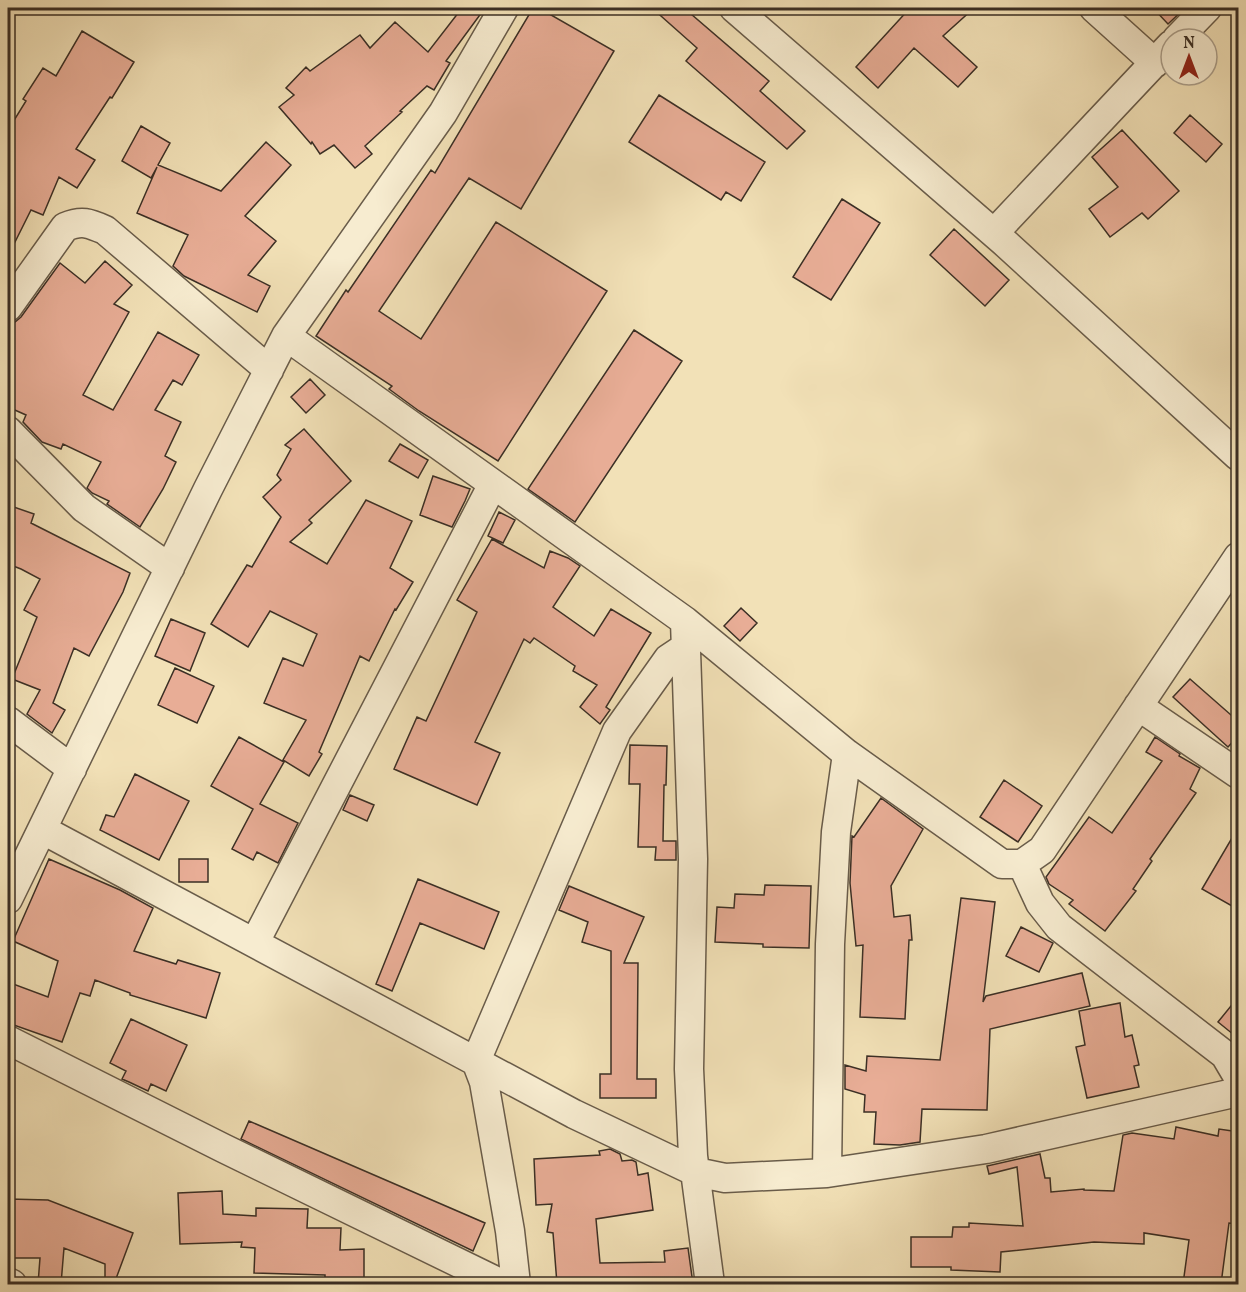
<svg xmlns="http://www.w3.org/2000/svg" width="1246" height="1292" font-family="Vollkorn,serif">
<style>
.building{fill:#e8ad96;stroke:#3b2f25;stroke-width:1.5}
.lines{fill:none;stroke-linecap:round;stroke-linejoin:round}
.minor-casing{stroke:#695c4a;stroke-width:31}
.minor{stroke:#f7ecd0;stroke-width:28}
</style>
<rect width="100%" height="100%" fill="#f2e1b7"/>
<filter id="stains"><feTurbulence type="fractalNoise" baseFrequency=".00333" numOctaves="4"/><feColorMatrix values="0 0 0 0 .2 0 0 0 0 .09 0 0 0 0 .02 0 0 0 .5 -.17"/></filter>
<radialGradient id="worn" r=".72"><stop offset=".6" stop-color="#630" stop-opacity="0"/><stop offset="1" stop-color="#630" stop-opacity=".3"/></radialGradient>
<path class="building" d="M462,8H485L446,61L450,63L434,90L427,86L400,111L402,112L365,146L372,154L355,168L334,145L320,154L312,142L311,144L279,107L294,95L286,88L306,67L310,71L360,35L370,48L395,22L428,52Z
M533,8H539L614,51L521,209L469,178L379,311L421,339L496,222L607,291L498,461L419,411L389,389L392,386L316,336L346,290L348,292L431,170L435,173Z
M652,8H684L769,81L760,91L805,131L787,149L686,61L697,48Z
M910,8H974L943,36L977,67L958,87L914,48L878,88L856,67Z
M1153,8H1185L1168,24Z
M82,31L134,62L112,98L110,97L76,149L95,160L77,188L59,177L43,215L31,210L8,256V130L26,101L23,99L43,68L56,76Z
M659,95L765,162L741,201L726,192L721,200L629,142Z
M1190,115L1222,144L1206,162L1174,133Z
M141,126L170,143L158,165L221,191L266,142L291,165L245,216L276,241L248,275L270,286L257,312L184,276L173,266L188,235L137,213L157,167L151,178L122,161Z
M1122,130L1179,191L1148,219L1142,213L1110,237L1089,209L1118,187L1092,157Z
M842,199L880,223L831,300L793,277Z
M954,229L1009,280L985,306L930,255Z
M105,261L132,285L114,304L129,312L83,395L113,410L158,332L199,355L182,385L173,380L155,410L181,422L165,456L176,462L163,489L140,527L107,504L109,501L92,493L87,488L101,462L63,444L61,449L42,442L23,422L26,415L8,407V323L15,322L21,317L60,263L85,283Z
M634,330L682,361L575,522L528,489Z
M310,379L325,395L306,413L291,397Z
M304,429L351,481L309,520L312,523L290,542L327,564L366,500L412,521L390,568L413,582L396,610L395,609L369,661L360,656L319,752L322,754L309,776L283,760L306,720L264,703L283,658L303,666L317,634L270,611L248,647L211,624L247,565L252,567L281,517L263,497L281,480L277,475L291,449L285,445Z
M400,444L428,460L418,478L389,461Z
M433,476L470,489L465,501L452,527L420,515Z
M8,505L34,514L31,523L130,573L123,592L89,656L74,648L53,703L65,710L52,733L27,714L40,690L12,679L37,617L24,610L40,579L21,569L8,564Z
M499,512L515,520L503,543L488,536Z
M492,539L544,568L550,551L568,558L580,566L553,607L594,636L611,609L651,633L606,707L610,710L600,724L580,707L597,685L573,671L575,666L534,638L530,643L524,639L475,742L500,753L477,805L394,769L417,717L426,721L477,612L457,600Z
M741,608L757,623L740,641L724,626Z
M171,619L205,633L190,671L155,656Z
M175,668L214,686L197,723L158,705Z
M1190,679L1239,722V735L1228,747L1173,697Z
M239,737L284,762L260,804L298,823L278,863L257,852L253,860L232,849L253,809L211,786Z
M1155,737L1180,754L1179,756L1200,768L1190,789L1196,793L1150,859L1152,861L1133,889L1136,891L1105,931L1069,904L1073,900L1049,884L1046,877L1089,817L1112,833L1162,761L1146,752Z
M630,745L667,746L666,785H664L663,841H676V860H655L656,847H638L640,784H629Z
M135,774L189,801L159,860L100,830L106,815L114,817Z
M1004,780L1042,806L1018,842L980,817Z
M350,795L374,805L367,821L343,810Z
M881,798L923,829L891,886L894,917L910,915L912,940H909L905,1019L860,1017L863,945L856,946L850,883L852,836L854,837Z
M1239,826V910L1202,889Z
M49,859L120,890L153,908L134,951L176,964L178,960L220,973L206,1018L130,995V993L95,980L90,996L80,993L62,1042L8,1023V982L48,997L58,961L13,941Z
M179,859H208V882H179Z
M418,879L499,912L484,949L420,923L392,991L376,984Z
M765,885L811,886L809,948L763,947V944L715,942L717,907L734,908L735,894L764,895Z
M569,886L644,917L624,963H638L637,1079H656V1098H600V1074H611V951L582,942L588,922L559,910Z
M961,898L995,902L983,1002L986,996L1082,973L1090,1006L990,1029L987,1110L922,1109L920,1142L900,1145L874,1144L876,1112H864L865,1095L845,1089V1065L866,1071L867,1056L940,1060Z
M1021,927L1053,943L1039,972L1006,956Z
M1239,996V1039L1218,1022Z
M1120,1003L1125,1037L1132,1035L1139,1065L1134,1066L1139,1087L1087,1098L1076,1047L1085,1045L1079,1011Z
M131,1019L187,1045L166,1091L151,1084L148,1091L129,1082L122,1079L126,1071L110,1063Z
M249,1121L485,1223L473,1251L241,1139Z
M1176,1127L1218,1136L1219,1129L1239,1132V1224L1229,1223L1221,1284H1183L1189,1240L1144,1233V1244L1094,1242L1001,1252L1000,1272L951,1270V1267H911V1237H952L953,1227H969V1223L1023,1226L1017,1167L989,1174L987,1166L1040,1154L1045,1178H1050L1051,1192L1084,1189V1190L1114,1191L1123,1135L1132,1133L1174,1139Z
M610,1149L620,1154L622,1161L632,1160L636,1162L638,1175L648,1173L653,1210L596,1219L600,1263L665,1262L664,1251L688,1248L693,1284H668V1280L601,1281L602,1284H557L553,1233L547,1232L552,1204L536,1205L534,1159L600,1155L599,1151Z
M222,1191L223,1214L256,1216V1208L308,1209L307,1228H341L340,1250L364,1249V1284H325V1275L254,1273L255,1248L241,1247L242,1242L180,1244L178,1193Z
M8,1199L48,1200L133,1233L114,1284H105V1264L64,1248L61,1284H38L40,1258H8Z"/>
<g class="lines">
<defs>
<path id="minor" d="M734,8L1004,242L1238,456
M1094,8L1155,63
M1177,39L1207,8
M994,233L1171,45
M8,307L65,227C82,220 89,223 105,230L269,370
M286,336L685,621L693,859L689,1069L693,1156L710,1284
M8,431L84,508L170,568
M685,621L847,754L1002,864H1022L1042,850L1238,557
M1138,706L1238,774
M8,721L72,769
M43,830L574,1114L696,1172L725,1178L827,1173L986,1149L1238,1092
M1022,864L1040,903L1059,927L1225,1055L1238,1077
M8,899L208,489L286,336L443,113L504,8
M255,942L493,484
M8,1040L223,1148L502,1284
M827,1173L830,944L836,832L847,754
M8,1282L12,1284
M516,1284L510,1231L484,1082L476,1061L617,731L668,659L686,647"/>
</defs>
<use href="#minor" class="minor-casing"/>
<use href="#minor" class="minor"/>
</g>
<rect width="1246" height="1292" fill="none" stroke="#f2e1b7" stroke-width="30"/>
<rect x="9" y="9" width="1228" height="1274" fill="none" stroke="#3b2f25" stroke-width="3"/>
<rect x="15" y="15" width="1216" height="1262" fill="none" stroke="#3b2f25" stroke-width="1.5"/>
<g transform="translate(1189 57)"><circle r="28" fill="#f7ecd0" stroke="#aca08c" stroke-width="1.5"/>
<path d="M0-4.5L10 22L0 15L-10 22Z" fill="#8f2418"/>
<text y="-9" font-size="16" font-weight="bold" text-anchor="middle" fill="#3b2f25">N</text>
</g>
<rect width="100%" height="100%" filter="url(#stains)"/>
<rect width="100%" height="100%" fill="url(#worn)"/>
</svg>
